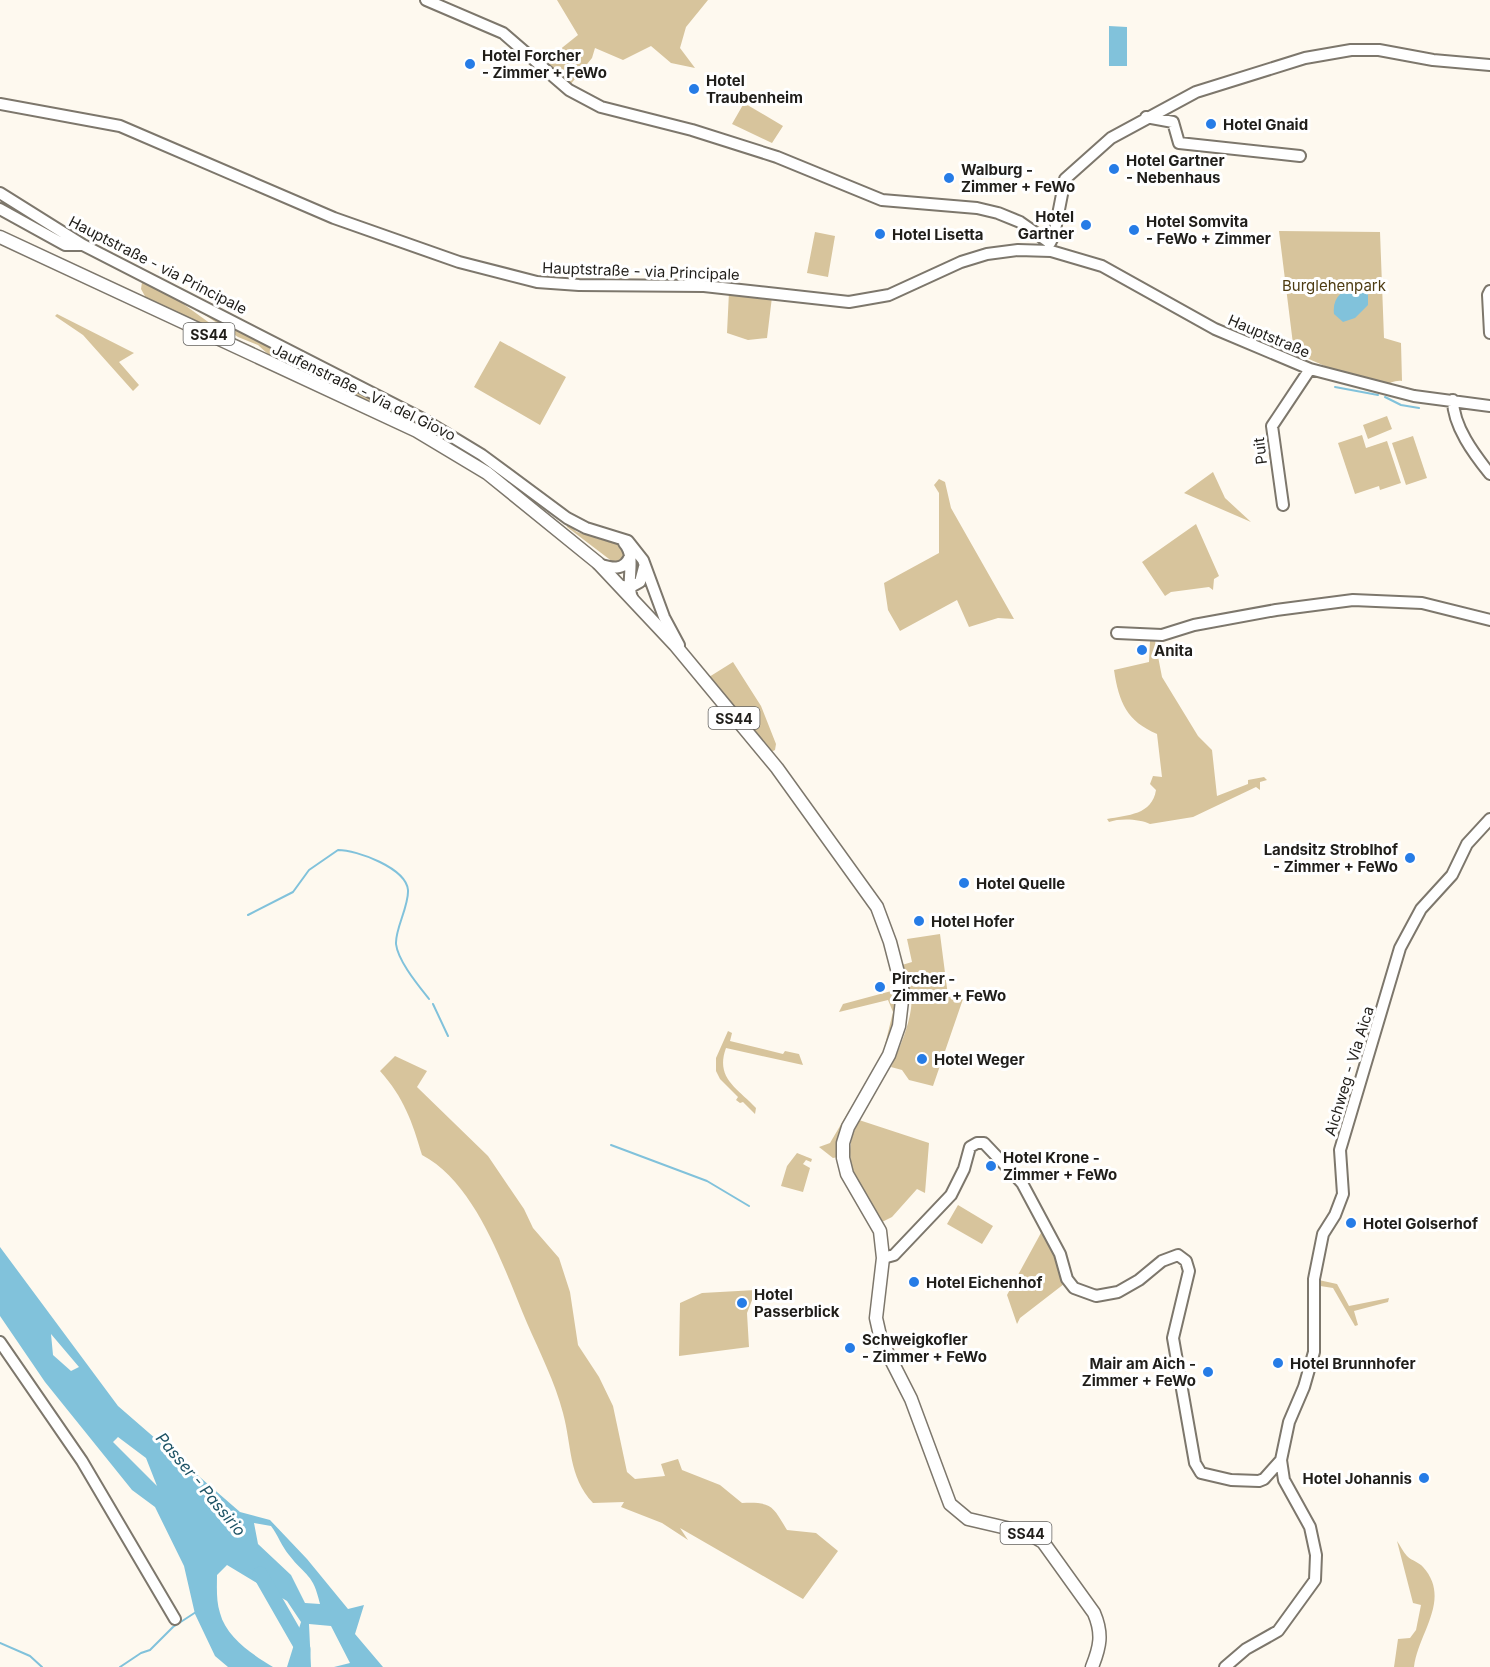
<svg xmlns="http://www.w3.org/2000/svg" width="1490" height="1667" font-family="Inter,sans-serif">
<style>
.green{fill:#d7c49c}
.water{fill:#81c2db;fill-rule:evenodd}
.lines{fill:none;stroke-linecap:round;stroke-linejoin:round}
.stream{stroke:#81c2db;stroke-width:2}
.river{stroke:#81c2db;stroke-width:15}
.minor-casing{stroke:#7d776c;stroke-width:14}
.major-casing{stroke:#7d776c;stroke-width:15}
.minor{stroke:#fff;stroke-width:10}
.major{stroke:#fff;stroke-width:12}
.poi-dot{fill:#267ce6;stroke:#fff;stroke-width:2}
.labels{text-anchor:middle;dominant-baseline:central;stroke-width:6;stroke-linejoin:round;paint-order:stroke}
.shield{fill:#fff;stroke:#63625f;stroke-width:1.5}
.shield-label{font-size:14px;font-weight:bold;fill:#201e1a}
.poi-label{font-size:15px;font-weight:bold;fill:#201e1a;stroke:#fff;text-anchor:start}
.street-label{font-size:15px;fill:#201e1a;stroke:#fff}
.park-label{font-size:15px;fill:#4e3c12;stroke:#fff}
.water-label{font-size:16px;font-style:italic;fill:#1d5365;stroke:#fff}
</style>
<rect width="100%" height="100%" fill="#fef9ef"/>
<path class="green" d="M557,0H708L686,27L680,48L695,68L671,63L651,46L623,60L595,48L592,58L570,85L543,63L578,35Z
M744,103L783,126L772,143L732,124Z
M1279,231L1380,232L1384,338L1401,343L1402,381C1394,380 1391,384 1384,384C1364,385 1313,361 1294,352Z
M815,232L835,236L828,277L807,273Z
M146,281L164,290L229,337L146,298L141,289L142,282Z
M729,292L772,297L767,338L748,340L727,333Z
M178,297L430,428V430L270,356L258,345L238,337Z
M57,314L134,353L119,362L139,385L133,391L83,335L55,316Z
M500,341L566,377L540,425L474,387Z
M1387,416L1392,429L1368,439L1363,425Z
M1362,435L1366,448L1387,441L1401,483L1380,490L1379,486L1355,494L1338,443Z
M1413,436L1427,478L1406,485L1392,443Z
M1213,472L1225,498L1251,522L1184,493Z
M939,479L945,482L951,508L1014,619L998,618L969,627L957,600L900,631L888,610L884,583L939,553V493L934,485Z
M566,522L577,532L620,545L625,555L620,562H613L567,527Z
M1196,524L1219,576L1214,579L1213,590L1209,587L1171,592L1165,596L1142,562Z
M1150,641H1155L1162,677L1198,736L1212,750L1217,796L1248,784V780L1264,777L1267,780L1260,782V790L1256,787L1193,817L1150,824C1140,819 1120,818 1109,822L1107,819C1128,815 1152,815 1156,790L1150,784L1153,776L1162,777L1157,734C1127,721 1119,703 1114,670L1149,662Z
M733,662L761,706L776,744L775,750L771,752L709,677Z
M940,934L948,996L963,999L933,1086L909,1080L902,1070L891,1067C899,1050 914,1015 911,997C909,988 905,975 902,965L912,962L907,939Z
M895,990L897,997L896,1017L882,1060L840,1132L838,1157L833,1158L819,1147L830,1143L883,1053L893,1012L888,1000L839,1012L843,1004Z
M728,1031L732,1033L730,1041L783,1054L785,1051L799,1054L803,1065L726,1048C715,1078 737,1088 756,1108L755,1114L743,1102L740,1103L736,1100L738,1097L720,1079L716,1071V1058Z
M395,1056L427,1071L417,1087L488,1156L524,1209L533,1228L559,1258L570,1292L578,1345L599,1377L613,1406L627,1472L635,1479L665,1476L661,1464L678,1459L682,1470L720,1485L742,1503C772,1502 772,1505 787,1530L816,1533L838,1551L803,1599L680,1528L688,1540L662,1523L621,1507L624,1502L593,1503C568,1476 572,1446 563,1413C555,1382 540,1353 527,1323C504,1269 477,1184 422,1155C412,1121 404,1098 380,1071Z
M859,1120L929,1143L925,1193L917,1189L892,1217L882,1222C862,1184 836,1165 859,1120Z
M797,1153L812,1159L811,1162L806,1160L803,1164L810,1168L803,1192L781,1186L787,1166Z
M958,1205L993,1226L982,1244L947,1224Z
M1042,1231L1056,1253L1064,1284L1020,1318L1017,1324L1007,1295Z
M1314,1279L1337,1284L1349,1306L1389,1298L1388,1302L1354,1311L1358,1325L1355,1326L1333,1288L1314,1285Z
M756,1290L747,1313L749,1347L679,1356L680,1303L702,1293Z
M1397,1541C1400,1545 1403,1552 1407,1556C1412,1561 1419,1562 1423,1567C1452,1599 1418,1633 1414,1667H1394L1398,1639L1410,1638L1416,1630L1421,1605L1413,1603Z"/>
<path class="water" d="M1109,26L1127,27V66H1109Z
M1357,286L1368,294V305L1355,318L1343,322L1334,314C1332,298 1342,289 1357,286Z
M0,1247L118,1406L240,1512L270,1520L307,1559L348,1609L364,1605L355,1634L383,1667H334L350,1663L331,1626L309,1624L311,1667H287L301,1622L287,1601L227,1565L217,1575C217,1587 216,1601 220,1613C226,1637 253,1655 273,1667H228L215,1656L195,1614L184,1566L155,1507L132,1490L45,1382L0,1316ZM51,1334L79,1367L71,1371L53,1355ZM118,1437L146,1458L157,1486L113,1442ZM254,1523L271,1526C278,1535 282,1547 289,1555C306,1577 313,1573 320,1604L305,1603L291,1575L258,1544Z"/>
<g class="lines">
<path class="stream" d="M1335,387L1378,395
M1385,397L1401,405L1419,408
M248,915L293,892L309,870L338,850C357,850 406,868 408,890C409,906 395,929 396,944C398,961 418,985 429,999
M433,1004L448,1036
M611,1145L707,1181L749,1206
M0,1643L30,1656L42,1667
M120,1667L141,1653L150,1650L173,1627L196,1612"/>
<path class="river" d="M260,1574L303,1649L302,1667"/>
<defs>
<path id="minor" d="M426,0L503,33L569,90L601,107L692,130L777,157L882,200L977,208L998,213L1020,222L1050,243
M0,104L120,126L334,218L459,262L537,282L579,285L704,286L849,302L889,295L961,262L987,254L1018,250L1051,251L1102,266L1215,329L1310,369L1414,396L1490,406
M1146,117L1173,122L1179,143L1300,156
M0,193L83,245L421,418L482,455L567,518L586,528L628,541L643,560L664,617L679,645
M0,209L65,245H82
M1050,243L1054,235L1065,179L1111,138L1196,92L1305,58L1351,50H1379L1433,60L1490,65
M1490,291L1488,295L1490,333
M1453,400C1453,426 1474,454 1490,474
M1283,505L1272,426L1310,369
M624,543C638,559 624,581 633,600
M598,564C611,568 624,572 630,556
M622,586L631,587L640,582L644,567
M1117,633L1162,635L1194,625L1276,610L1353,600L1422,603L1490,620
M883,1258L894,1255L951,1195L964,1169L970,1147L977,1143H984L1022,1183L1060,1254L1067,1279L1074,1288L1096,1296L1118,1292L1139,1280L1162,1261L1178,1255L1186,1261L1189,1271L1173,1338L1195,1463L1201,1473L1231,1480L1259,1481L1264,1479L1281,1460
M0,1342L82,1461L175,1619
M1225,1667L1246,1649L1278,1631L1315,1580L1316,1555L1310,1527L1284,1480L1281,1460L1289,1422L1304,1387L1314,1352V1279L1323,1234L1335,1215L1343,1194L1340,1150L1400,948L1421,909L1452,875L1467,844L1490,819"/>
<path id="major" d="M0,237L417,431L487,473L598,563L675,645L777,768L877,907L890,942L903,992L899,1026L889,1055L848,1127L843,1143V1158L847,1174L880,1231L883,1258L876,1318L881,1340L911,1399L950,1504L968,1519L1028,1533L1043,1542L1094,1613C1103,1634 1100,1647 1092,1667"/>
</defs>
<use href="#minor" class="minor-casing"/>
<use href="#major" class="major-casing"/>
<use href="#minor" class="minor"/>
<use href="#major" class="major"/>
</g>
<g class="poi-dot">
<circle cx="470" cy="64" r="6"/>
<circle cx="694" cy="89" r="6"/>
<circle cx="1211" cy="124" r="6"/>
<circle cx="1114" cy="169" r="6"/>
<circle cx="949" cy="178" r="6"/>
<circle cx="1086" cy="225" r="6"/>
<circle cx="1134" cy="230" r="6"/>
<circle cx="880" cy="234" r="6"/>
<circle cx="1142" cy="650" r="6"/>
<circle cx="1410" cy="858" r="6"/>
<circle cx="964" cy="883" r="6"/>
<circle cx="919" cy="921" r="6"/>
<circle cx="880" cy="987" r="6"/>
<circle cx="922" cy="1059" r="6"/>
<circle cx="991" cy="1166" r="6"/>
<circle cx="1351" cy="1223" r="6"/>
<circle cx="914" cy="1282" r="6"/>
<circle cx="742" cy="1303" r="6"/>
<circle cx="850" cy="1348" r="6"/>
<circle cx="1278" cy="1363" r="6"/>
<circle cx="1208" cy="1372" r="6"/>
<circle cx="1424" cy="1478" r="6"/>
</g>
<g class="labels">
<g class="shield">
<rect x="183.5" y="323" width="51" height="22" rx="4.5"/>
<rect x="708.5" y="707" width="51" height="22" rx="4.5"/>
<rect x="1000.5" y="1522" width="51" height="22" rx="4.5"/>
</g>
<g class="shield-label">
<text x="209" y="334">SS44</text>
<text x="734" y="718">SS44</text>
<text x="1026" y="1533">SS44</text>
</g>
<g class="poi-label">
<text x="482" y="55">Hotel Forcher<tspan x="482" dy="17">- Zimmer + FeWo</tspan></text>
<text x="706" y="80">Hotel<tspan x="706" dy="17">Traubenheim</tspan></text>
<text x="1223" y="124">Hotel Gnaid</text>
<text x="1126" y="160">Hotel Gartner<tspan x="1126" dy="17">- Nebenhaus</tspan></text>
<text x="961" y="169">Walburg -<tspan x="961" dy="17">Zimmer + FeWo</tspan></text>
<text x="1074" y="216" text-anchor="end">Hotel<tspan x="1074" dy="17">Gartner</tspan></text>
<text x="1146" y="221">Hotel Somvita<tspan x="1146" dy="17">- FeWo + Zimmer</tspan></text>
<text x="892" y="234">Hotel Lisetta</text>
<text x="1154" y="650">Anita</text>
<text x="1398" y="849" text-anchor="end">Landsitz Stroblhof<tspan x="1398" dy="17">- Zimmer + FeWo</tspan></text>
<text x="976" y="883">Hotel Quelle</text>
<text x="931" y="921">Hotel Hofer</text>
<text x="892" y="978">Pircher -<tspan x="892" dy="17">Zimmer + FeWo</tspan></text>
<text x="934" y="1059">Hotel Weger</text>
<text x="1003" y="1157">Hotel Krone -<tspan x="1003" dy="17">Zimmer + FeWo</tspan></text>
<text x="1363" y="1223">Hotel Golserhof</text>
<text x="926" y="1282">Hotel Eichenhof</text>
<text x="754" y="1294">Hotel<tspan x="754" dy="17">Passerblick</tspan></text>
<text x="862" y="1339">Schweigkofler<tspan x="862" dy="17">- Zimmer + FeWo</tspan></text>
<text x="1196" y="1363" text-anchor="end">Mair am Aich -<tspan x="1196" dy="17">Zimmer + FeWo</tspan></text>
<text x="1290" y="1363">Hotel Brunnhofer</text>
<text x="1412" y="1478" text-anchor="end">Hotel Johannis</text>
</g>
<g class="street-label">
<text transform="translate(158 265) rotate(27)">Hauptstraße - via Principale</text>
<text transform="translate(641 271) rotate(2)">Hauptstraße - via Principale</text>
<text transform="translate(1269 336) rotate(23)">Hauptstraße</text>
<text transform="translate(364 392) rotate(26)">Jaufenstraße - Via del Giovo</text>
<text transform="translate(1260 451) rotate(-97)">Puit</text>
<text transform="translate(1349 1071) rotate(-73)">Aichweg - Via Aica</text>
</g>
<g class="park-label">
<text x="1334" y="285">Burglehenpark</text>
</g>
<g class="water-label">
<text transform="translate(201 1484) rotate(50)">Passer - Passirio</text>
</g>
</g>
</svg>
